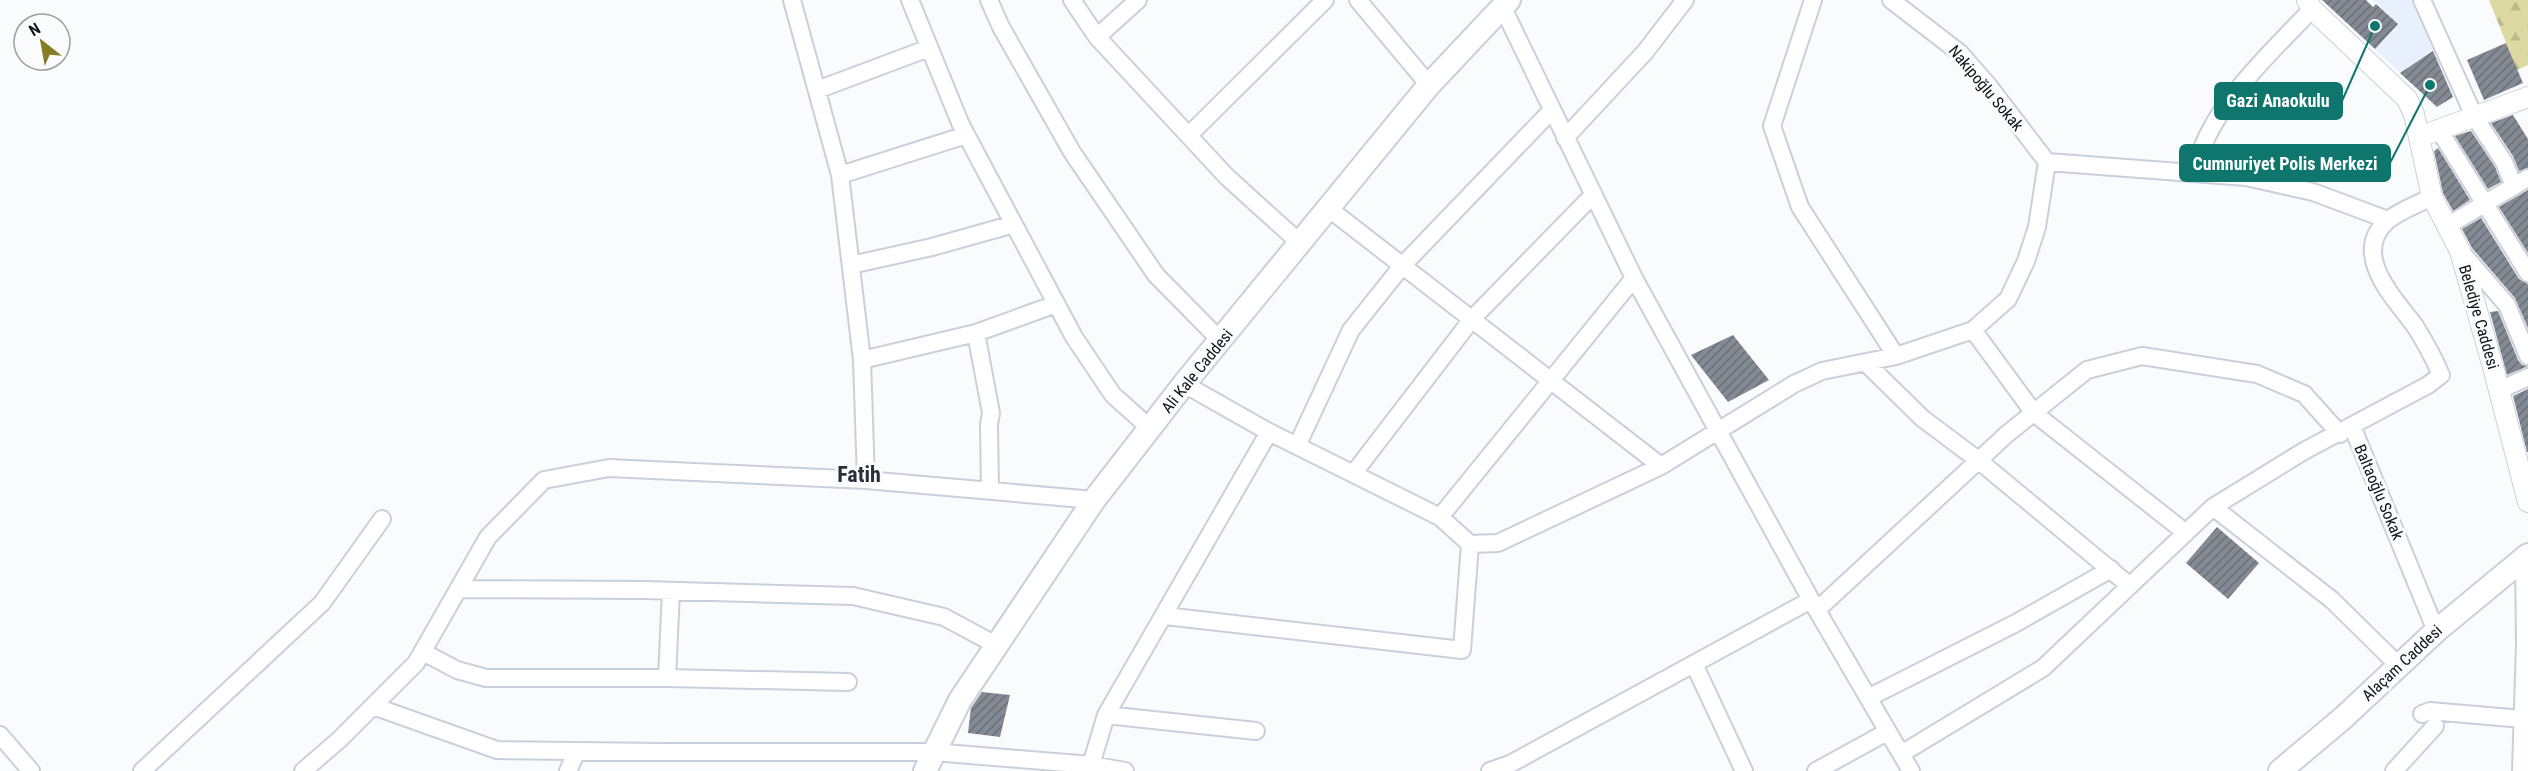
<svg xmlns="http://www.w3.org/2000/svg" width="2528" height="771" font-family="'Roboto Condensed',sans-serif">
<style>
.built{fill:#e8f0fe}
.forest{fill:url(#forest-firs)}
.building{fill:url(#building-hatch)}
.lines{fill:none;stroke-linecap:round;stroke-linejoin:round}
.minor-casing{stroke:#cad0da;stroke-width:20}
.tertiary-casing{stroke:#cad0da;stroke-width:22}
.secondary-casing{stroke:#cad0da;stroke-width:26}
.minor{stroke:#fff;stroke-width:16}
.tertiary{stroke:#fff;stroke-width:20}
.secondary{stroke:#fff;stroke-width:22}
.labels{text-anchor:middle;dominant-baseline:central;stroke-width:6;stroke-linejoin:round;paint-order:stroke}
.street-label{font-size:16px;fill:#111317;stroke:#fafbfd}
.district-label{font-size:22px;font-weight:bold;fill:#2b3038;stroke:#fafbfd}
.leader{fill:none;stroke:#0f766e;stroke-width:2}
.callout-dot{fill:#0f766e;stroke:#fafbfd;stroke-width:2}
.callout{fill:#0f766e;stroke:#0f766e;stroke-width:2}
.callout-label{font-size:18px;text-anchor:middle;font-weight:bold;fill:#fff}
</style>
<defs>
<pattern id="forest-firs" width="22" height="20" patternUnits="userSpaceOnUse" patternTransform="scale(1.5)"><rect width="22" height="20" fill="#ddd9a3"/><path d="M5 1l3.5 6h-7zM16 11l3.5 6h-7z" fill="#bdb98c"/></pattern>
<pattern id="building-hatch" width="6" height="6" patternUnits="userSpaceOnUse" patternTransform="scale(1.5)"><rect width="6" height="6" fill="#848a93"/><path d="M-1 1l2-2M0 6l6-6M5 7l2-2" fill="none" stroke="#6b7077"/></pattern>
</defs>
<rect width="100%" height="100%" fill="#fafbfd"/>
<path class="built" d="M2374,0H2414L2434,50L2400,73L2375,49L2398,24Z"/>
<path class="forest" d="M2489,0H2528V65L2517,70Z"/>
<path class="building" d="M2322,0H2366L2373,7L2376,4L2398,24L2375,49Z
M2506,43L2523,83L2484,100L2467,60Z
M2433,51L2453,97L2437,107L2400,73Z
M2513,115L2528,139V168L2519,171L2513,156L2491,123Z
M2471,131L2495,167L2501,182L2488,189L2455,136Z
M2438,148L2470,200L2453,211L2443,193L2434,151Z
M2528,190V253L2499,207Z
M2481,218L2519,279L2528,284V328L2515,298L2472,248L2462,229Z
M2498,311L2518,360L2522,365L2528,366L2507,375L2490,312Z
M1733,335L1769,380L1728,402L1691,355Z
M2528,389V452H2527L2513,396Z
M2217,527L2259,563L2228,599L2186,563Z
M982,692L1010,695L1000,737L968,733L971,708Z"/>
<g class="lines">
<defs>
<path id="minor" d="M792,0L840,175L862,360L866,480
M910,0L961,125L1074,337L1113,395L1151,429
M989,0L1001,27L1072,152L1156,275L1221,341
M1072,0L1097,37L1227,177L1300,243
M1358,0L1429,85
M1813,0L1772,126L1800,207L1896,356
M1891,0L1960,53L1988,85L2047,162
M2422,0L2474,116L2504,162L2514,186
M1502,6L1634,278L1811,600L1911,771
M1097,37L1138,0
M817,90L929,48
M2439,130L2528,273
M1189,135L1325,0
M1565,138L1645,52L1685,0
M2047,162L2246,177L2313,192L2388,220
M2195,173C2206,110 2270,54 2312,9
M840,175L966,135
M1328,208L1661,466
M2447,226L2528,178
M2461,252L2507,305L2528,356
M851,265L932,247L1014,224
M1973,330L2034,413L2186,533
M976,333L991,413L989,424L990,491
M862,360L976,333L1056,304
M1866,363L1922,418L1978,460L2130,586
M1184,384L1269,432L1440,517L1470,544L1498,543L1661,466L1794,384L1822,371L1896,356L1973,330L2008,299L2026,261L2037,227L2047,162
M2500,390L2528,377
M2352,426L2436,631
M1297,446L1351,330L1402,266L1552,110
M1353,474L1472,319L1592,196
M2213,507L2332,600L2398,665
M1440,517L1634,278
M458,589L644,590L853,596L944,617L996,645
M1817,610L2007,434L2087,370L2142,356L2257,374L2304,394L2340,434
M1165,616L1462,650L1470,544
M423,652L457,670L486,678H667L848,682
M1694,664L1744,771
M667,678L671,591
M1868,698L2016,623L2111,569
M373,706L497,750L663,752H933L1091,765L1125,771
M2422,714L2430,711L2523,719
M1106,715L1256,731
M0,735L31,771
M1901,754L2043,668L2213,507L2304,451L2428,385L2441,375C2434,358 2425,342 2415,326C2395,299 2350,254 2387,221C2399,211 2418,204 2432,197
M1091,765L1106,715L1269,432
M142,771L322,603L382,519
M303,771L340,739L416,663L488,537L544,480L609,468L866,480L1094,500
M568,771L577,751
M1490,771L1510,764L1811,600
M1816,771L1887,732
M2394,771L2435,726
M2521,771L2525,644L2524,556"/>
<path id="tertiary" d="M2307,0L2312,9L2407,99L2414,114L2432,197L2460,251L2493,367L2528,502
M2419,137L2528,97"/>
<path id="secondary" d="M925,771L960,700L1094,500L1184,384L1429,85L1509,0
M2280,771L2343,718L2436,631L2528,555"/>
</defs>
<use href="#minor" class="minor-casing"/>
<use href="#tertiary" class="tertiary-casing"/>
<use href="#secondary" class="secondary-casing"/>
<use href="#minor" class="minor"/>
<use href="#tertiary" class="tertiary"/>
<use href="#secondary" class="secondary"/>
</g>
<g class="labels">
<g class="street-label">
<text transform="translate(1986 88) rotate(50)">Nakipoğlu Sokak</text>
<text transform="translate(2479 317) rotate(74)">Belediye Caddesi</text>
<text transform="translate(1197 371) rotate(-51)">Ali Kale Caddesi</text>
<text transform="translate(2379 492) rotate(67)">Baltaoğlu Sokak</text>
<text transform="translate(2402 663) rotate(-43)">Alaçam Caddesi</text>
</g>
<g class="district-label">
<text x="859" y="474">Fatih</text>
</g>
</g>
<path class="leader" d="M2375 26L2342 101M2430 85L2390 163"/>
<g class="callout-dot">
<circle cx="2375" cy="26" r="6"/>
<circle cx="2430" cy="85" r="6"/>
</g>
<g class="callout">
<rect x="2215" y="83" width="127" height="36" rx="6"/>
<rect x="2180" y="145" width="210" height="36" rx="6"/>
</g>
<g class="callout-label">
<text x="2278" y="107">Gazi Anaokulu</text>
<text x="2285" y="170">Cumnuriyet Polis Merkezi</text>
</g>
<g transform="translate(42 42) rotate(329)"><circle r="28" fill="#fafbfd" stroke="#9d9ea1" stroke-width="1.5"/>
<path d="M0-4.5L10 22L0 15L-10 22Z" fill="#847d24"/>
<text y="-9" font-size="16" font-weight="bold" text-anchor="middle" fill="#111317">N</text>
</g>
</svg>
